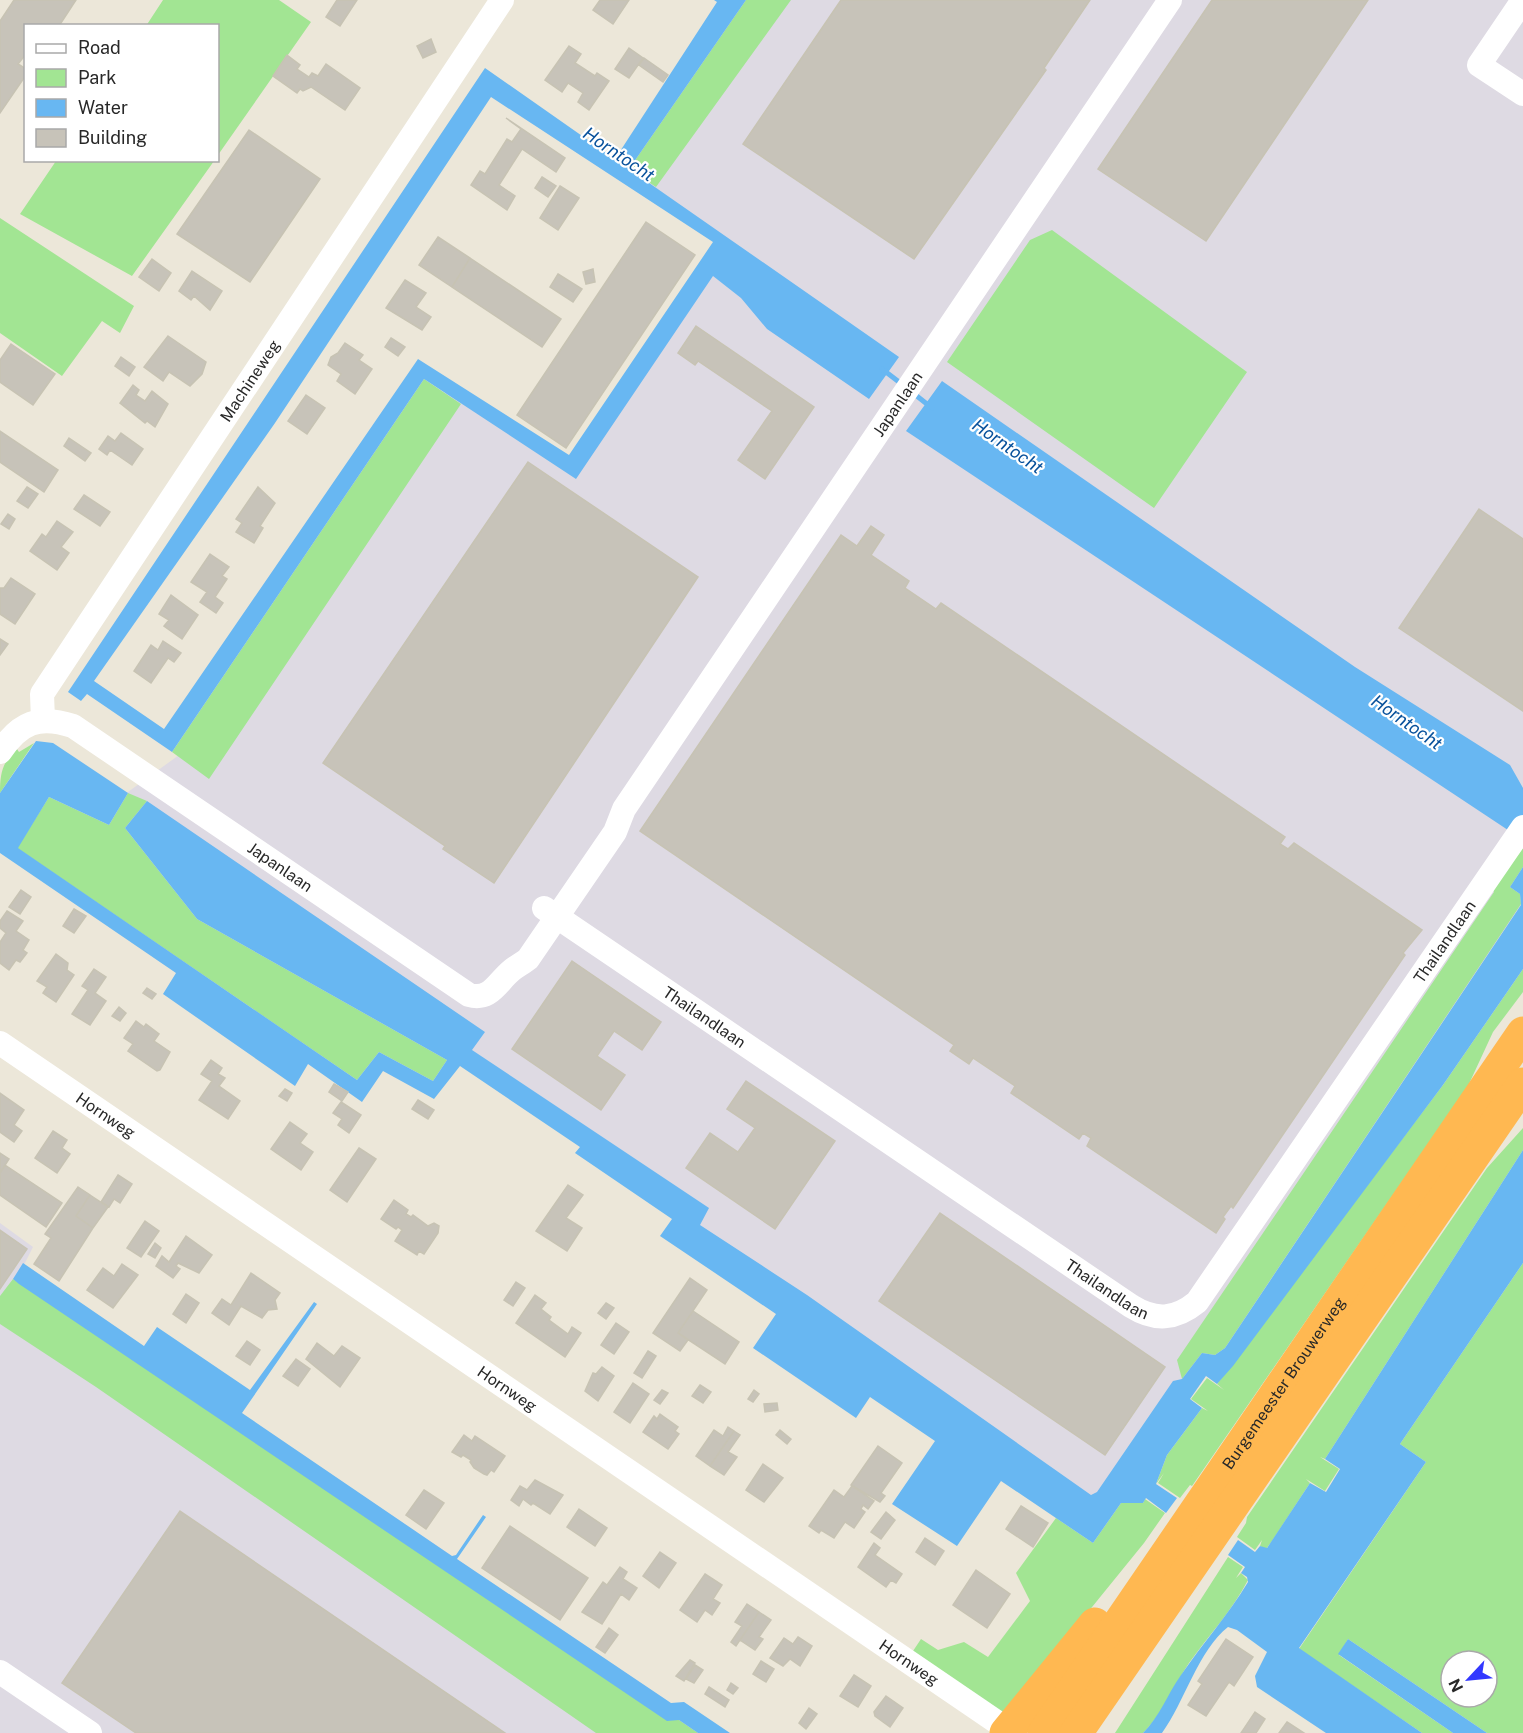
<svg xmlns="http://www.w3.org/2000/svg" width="1523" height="1733" font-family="'Public Sans',sans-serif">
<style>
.industrial{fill:#dedae3}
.green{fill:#a2e593;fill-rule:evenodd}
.water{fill:#68b7f2;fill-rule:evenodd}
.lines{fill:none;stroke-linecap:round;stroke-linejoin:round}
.stream{stroke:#68b7f2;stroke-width:5}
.building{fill:#c7c3b9;stroke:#c7c3b3;stroke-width:1.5}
.minor{stroke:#fff;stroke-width:24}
.highway{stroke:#ffb851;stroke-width:33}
.labels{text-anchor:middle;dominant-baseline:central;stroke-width:4.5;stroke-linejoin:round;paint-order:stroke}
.street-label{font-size:16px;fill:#282828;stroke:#fff}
.water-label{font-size:18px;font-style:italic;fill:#09529c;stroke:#fff}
</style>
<rect width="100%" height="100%" fill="#ece7d9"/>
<path class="industrial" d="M731,0H1523V934L1088,1516L110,805L197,742L449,388L570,469L723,238L620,168Z
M0,1223L33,1247L23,1267L715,1733H0Z"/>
<path class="green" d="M163,0H279L311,22L218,155V26H146Z
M746,0H791L656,187L629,169Z
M56,161V160L214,161L132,276L20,214Z
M0,218L134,306L120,333L102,321L62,376L0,333Z
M1052,230L1247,372L1154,508L947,362L1030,240Z
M424,379L461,404L209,779L172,752Z
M34,743L0,793C0,774 2,762 17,749L19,752Z
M128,793L147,801L125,828L197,919L447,1060L433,1081L379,1052L357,1080L17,848L49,797L109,825Z
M1523,848V867L1510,887L1520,894L1521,904L1225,1348L1215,1355L1202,1353L1182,1379L1177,1360L1494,892L1492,889Z
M1523,969V992L1493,1032L1468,1086L1192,1486L1190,1485L1180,1498L1158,1483L1164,1473L1156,1484L1167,1455L1202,1408L1208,1411L1191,1399L1207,1378L1224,1390L1217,1384L1443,1085Z
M1523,1128V1150L1325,1459L1320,1457L1339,1469L1325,1491L1306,1479L1310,1483L1272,1541L1266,1549L1260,1546L1262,1540L1255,1550L1237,1537L1246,1523L1247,1517L1487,1168Z
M1523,1263V1733H1487L1348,1639L1339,1655L1453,1733H1422L1299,1649L1426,1462L1400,1444ZM1451,1661H1487V1697H1451Z
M13,1279L667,1720H679L698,1733H596L96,1387L0,1324V1296Z
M1145,1499L1165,1513L1144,1543L1002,1718L911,1654L921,1639L938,1650L964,1642L988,1657L1030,1601L1016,1573L1056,1518L1093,1543L1121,1503H1143Z
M1228,1557L1243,1567L1236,1578L1241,1573L1248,1580C1232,1611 1209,1635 1189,1663C1173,1687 1163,1713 1143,1733H1115Z"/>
<path class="water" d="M714,0H746L629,169L899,357L869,399L767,329L741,298L713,276L576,479L424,379L172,752L87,694L81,701L68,692L485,68L615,159L717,2ZM491,97L713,242L569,455L418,359L164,729L94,681L275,423Z
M942,381L1355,667L1510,765L1523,788V840L906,431Z
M36,741L53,743L128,793L109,825L49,797L18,848L357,1080L379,1052L433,1081L447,1060L197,919L125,828L147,801L485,1032L472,1050L709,1208L700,1225L807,1295L1091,1495L1097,1492L1173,1381L1182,1379L1202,1353L1215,1355L1225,1348L1521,905L1520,894L1510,887L1523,867V969L1443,1085L1233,1366L1217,1384L1206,1376L1190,1399L1202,1408L1167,1455L1156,1484L1177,1498L1166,1513L1146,1498L1143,1503H1121L1093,1543L1001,1481L957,1546L892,1504L935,1441L870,1397L856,1418L753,1348L776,1314L660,1236L672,1219L575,1153L580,1147L460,1066L434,1099L383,1071L362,1102L308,1064L295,1086L163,994L176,973L0,853V793Z
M1523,1150V1263L1400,1444L1426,1462L1299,1648L1422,1733H1326L1257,1687L1255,1676L1267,1652L1237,1630L1228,1627C1199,1649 1184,1703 1162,1733H1143C1160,1716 1167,1695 1181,1675C1203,1643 1228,1615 1248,1582L1247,1577L1241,1573L1245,1567L1228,1555L1238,1540L1255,1552L1260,1546L1267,1548L1310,1483L1326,1492L1340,1469L1325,1459Z
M23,1263L144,1346L157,1327L250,1390L314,1302L317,1304L242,1413L452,1556L456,1555L483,1515L486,1517L457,1559L671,1703L684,1702L730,1733H698L679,1720L667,1721L19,1284L13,1279Z
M1348,1639L1487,1733H1453L1338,1654Z"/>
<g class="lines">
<path class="stream" d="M882,369L903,385
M913,393L932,408"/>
</g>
<path class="building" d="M14,0H76L59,26H26V54L18,64L26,69V75L0,113V21Z
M337,0H357L340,26L326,17Z
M600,0H629L613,24L593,10Z
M841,0H1090L1044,68L1046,70L914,259L743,144Z
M1212,0H1368L1206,241L1098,169Z
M431,39L436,52L423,58L417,46Z
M569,46L581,54L575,63L595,76L597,73L609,81L589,110L578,102L583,93L568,83L562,92L545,80Z
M629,48L643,58L629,78L615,69Z
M287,55L300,65L297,69L309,77L312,73L318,76L326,64L360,88L345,110L311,87L303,91L300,89L297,93L273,76Z
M644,58L668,75L663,82L639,65Z
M506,118L565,158L556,172L522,149L499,185L515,196L507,210L471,185L480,171L485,174L507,139L512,142L521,129Z
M249,130L320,179L250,282L177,234Z
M542,177L556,186L548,197L535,188Z
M560,186L579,198L558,230L540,218Z
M646,222L695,255L566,448L517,415Z
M438,237L470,258L452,287L419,265Z
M470,258L561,319L542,347L452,287Z
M152,259L171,273L159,291L139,277Z
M593,269L595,282L586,284L583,272Z
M192,271L222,291L210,310L194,296L191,300L179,291Z
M558,274L582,289L573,302L550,287Z
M405,280L426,293L416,307L431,317L422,330L386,308Z
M696,326L814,407L765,479L738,460L772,411L698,361L695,365L678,353Z
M168,336L206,362L202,374L190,386L169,372L163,381L144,367Z
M391,338L405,347L398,356L385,347Z
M345,343L363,355L359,360L372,369L355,394L337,381L341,374L328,365L331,357L338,353Z
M11,344L55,374L33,405L0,382V360Z
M121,357L135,367L129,376L115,366Z
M133,385L139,390L136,395L145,401L152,391L168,404L155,427L147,421L145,423L120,403Z
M306,395L325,408L307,434L288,421Z
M0,431L58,470L44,492L0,462Z
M121,433L143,449L132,465L110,450L107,455L99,449L108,436L115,441Z
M69,438L91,453L85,461L64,446Z
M528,462L698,577L494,883L443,849L445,846L323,763Z
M27,487L38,494L28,508L17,501Z
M258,487L275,503L260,526L263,528L254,543L236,532L242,523L236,519Z
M84,495L110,512L100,526L74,509Z
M1479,509L1523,539V711L1399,628Z
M8,514L15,519L9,529L1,524Z
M57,521L73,532L61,547L69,553L57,570L30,551L42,534L46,537Z
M871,526L884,535L871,555L909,581L905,588L936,609L941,603L1285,837L1280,844L1288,849L1294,843L1422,930L1403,953L1405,955L1233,1208L1231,1206L1223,1217L1225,1219L1216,1233L1087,1146L1091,1138L1083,1133L1079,1139L1011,1093L1015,1086L973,1058L969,1064L950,1051L954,1045L640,831L841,535L857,546Z
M210,554L229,567L222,576L227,579L215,597L223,603L216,613L200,602L207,592L191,582Z
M11,578L35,594L15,624L0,614V588H4Z
M171,595L198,615L182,639L164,626L169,620L159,614Z
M0,639L8,644L0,655Z
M163,641L181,653L174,662L168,658L151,683L134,671L151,645L158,650Z
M21,890L31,897L20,914L9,907Z
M74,909L86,916L74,933L63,926Z
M7,911L23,921L16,931L29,940L23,950L27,953L20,962L16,960L9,970L0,963V942L6,933L0,928V921Z
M56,954L68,963L67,970L74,975L56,1002L43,993L47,987L37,981Z
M572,961L661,1022L642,1050L614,1031L597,1056L625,1075L601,1110L512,1049Z
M94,969L106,977L95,993L106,1001L90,1025L72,1014L88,990L82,986Z
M147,988L156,994L152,999L143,993Z
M119,1007L126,1013L120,1021L112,1016Z
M136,1021L144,1027L146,1024L159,1034L154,1041L170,1052L160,1070L157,1071L128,1051L133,1044L124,1038Z
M211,1060L222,1068L218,1074L225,1078L219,1086L240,1101L228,1119L199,1100L212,1081L201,1074Z
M746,1081L835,1141L775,1229L686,1168L710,1133L738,1152L755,1128L727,1109Z
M334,1084L348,1092L342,1101L329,1092Z
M285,1089L292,1093L287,1101L279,1096Z
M0,1093L24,1110L14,1125L22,1131L14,1142L0,1132Z
M418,1100L434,1110L428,1119L412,1109Z
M341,1102L361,1115L349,1133L338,1125L342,1119L333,1113Z
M290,1122L307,1134L300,1143L313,1152L301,1170L271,1149Z
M53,1131L67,1140L62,1148L70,1154L57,1173L35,1158Z
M359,1148L376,1159L347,1202L330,1190Z
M0,1153L9,1159L0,1173Z
M5,1165L62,1203L46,1227L0,1195V1173Z
M118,1175L132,1184L120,1203L114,1199L109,1207L101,1202Z
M568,1185L583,1195L566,1218L582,1228L567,1251L536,1231Z
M78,1187L90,1195L76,1216L93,1228L59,1281L34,1264L51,1238L45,1234Z
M90,1195L108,1207L93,1228L76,1216Z
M394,1200L408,1210L406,1214L411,1217L413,1215L428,1226L434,1223L439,1226L438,1233L424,1254L419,1251L417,1255L395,1241L402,1230L398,1227L396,1229L381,1219Z
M940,1213L1165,1367L1105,1455L879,1301Z
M145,1221L159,1231L141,1257L127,1248Z
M0,1230L27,1249L0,1289Z
M186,1236L212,1255L199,1273L178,1263L176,1266L180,1269L173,1278L156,1266L162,1256L169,1262Z
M155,1243L161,1248L155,1258L148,1254Z
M122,1264L138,1275L113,1308L87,1290L103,1268L114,1276Z
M251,1273L280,1293L275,1300L277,1309L268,1310L262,1318L241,1306L229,1325L212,1313L222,1299L231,1305Z
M690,1278L707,1290L678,1333L688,1340L680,1351L653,1333Z
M516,1282L525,1288L513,1306L504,1300Z
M186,1294L199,1303L186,1323L173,1314Z
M535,1295L546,1303L541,1309L551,1317L549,1320L568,1334L572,1327L581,1333L565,1357L516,1323Z
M606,1303L614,1308L606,1319L598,1313Z
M693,1311L739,1342L725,1364L678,1333Z
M616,1323L629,1332L614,1354L601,1345Z
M247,1341L260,1350L250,1365L236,1356Z
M317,1343L334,1356L342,1346L360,1358L340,1387L306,1359Z
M648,1351L656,1356L642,1378L634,1373Z
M296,1359L310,1369L298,1386L283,1376Z
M602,1367L614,1376L598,1401L585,1391L593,1373L596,1374Z
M633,1383L649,1394L630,1423L614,1412Z
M700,1385L711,1392L703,1403L692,1396Z
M662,1390L668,1393L660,1404L654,1400Z
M754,1390L759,1394L753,1402L748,1399Z
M777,1403L778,1410L765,1412L764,1404Z
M660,1414L678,1427L675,1431L679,1434L668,1449L643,1432L654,1416L657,1419Z
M728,1427L734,1431L710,1466L696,1456L714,1430L723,1436Z
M780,1430L791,1439L787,1444L776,1435Z
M734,1431L740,1435L728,1452L737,1457L724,1475L710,1466Z
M464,1435L472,1441L475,1436L505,1456L494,1472L491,1470L487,1475L484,1474L474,1468L470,1462L471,1460L463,1455L461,1457L452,1452Z
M878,1446L902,1463L881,1493L885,1496L880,1502L851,1485Z
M763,1464L783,1478L764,1502L746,1490Z
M535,1480L563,1495L550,1514L533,1503L531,1505L523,1499L519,1506L511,1500L520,1486L527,1490Z
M852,1486L874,1501L868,1509L863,1505L861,1509L865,1512L854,1528L845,1522L834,1538L821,1530L819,1533L809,1526L834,1490L844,1497Z
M424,1490L444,1503L426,1529L406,1515Z
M1021,1506L1048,1523L1033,1547L1006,1529Z
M579,1509L607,1528L595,1546L567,1527Z
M180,1511L505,1733H136L62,1683Z
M886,1512L895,1520L881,1539L871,1532Z
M510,1526L588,1578L560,1620L482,1568Z
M925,1538L944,1551L935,1565L916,1552Z
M874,1543L880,1548L875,1555L902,1574L896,1583L891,1580L886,1587L858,1567Z
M660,1552L676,1563L659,1588L643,1576Z
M620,1567L627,1572L623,1579L637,1588L629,1600L621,1594L602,1624L582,1612L603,1582L607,1585Z
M976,1570L1010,1594L987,1628L953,1605Z
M705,1574L722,1585L713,1599L720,1603L712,1615L705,1610L697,1622L680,1610Z
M747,1604L759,1612L736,1646L731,1642L742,1626L735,1622Z
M759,1612L771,1620L759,1637L763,1639L755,1650L740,1640Z
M609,1628L618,1635L605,1653L596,1647Z
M798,1637L812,1646L800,1666L790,1659L783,1666L770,1658L784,1638L793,1644Z
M1226,1639L1253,1657L1234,1686L1229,1682L1206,1716L1188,1705L1202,1684L1198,1681Z
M690,1660L695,1663L684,1681L676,1676Z
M761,1661L774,1669L766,1682L753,1674Z
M695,1665L703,1670L694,1683L686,1679Z
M854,1675L871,1686L858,1707L840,1696Z
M731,1683L738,1688L733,1694L727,1690Z
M709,1687L729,1700L725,1707L705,1694Z
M886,1696L903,1708L890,1727L875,1716L874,1712Z
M809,1708L817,1714L806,1729L799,1723Z
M1255,1712L1265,1719L1256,1733H1241Z
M1287,1722L1304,1733H1279Z"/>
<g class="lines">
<g class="minor">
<path d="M1523,0L1479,65L1523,94"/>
<path id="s1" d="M43,720L42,694L502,0"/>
<path id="s2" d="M0,752C20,722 39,715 73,726L469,995C491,1001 497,982 512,970C517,966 523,963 528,959L615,832L624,809L1170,0"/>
<path id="s3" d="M544,908L1131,1306C1155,1321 1175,1320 1197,1302L1523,827"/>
<path id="s4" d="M0,1043L1013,1733"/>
<path d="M0,1672L90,1733"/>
</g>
<g class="highway">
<path d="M1006,1733L1095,1624"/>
<path id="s5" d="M1044,1733L1523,1033"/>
<path d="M1076,1733L1523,1084"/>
</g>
</g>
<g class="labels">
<g class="street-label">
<text stroke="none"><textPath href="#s1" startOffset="402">Machineweg</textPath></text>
<text stroke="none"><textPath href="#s2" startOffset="1304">Japanlaan</textPath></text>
<text stroke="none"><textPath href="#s2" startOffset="336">Japanlaan</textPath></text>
<text stroke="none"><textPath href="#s3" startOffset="1218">Thailandlaan</textPath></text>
<text stroke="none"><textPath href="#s3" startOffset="194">Thailandlaan</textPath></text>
<text stroke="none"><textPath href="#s4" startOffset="128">Hornweg</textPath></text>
<text stroke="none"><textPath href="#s3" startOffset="680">Thailandlaan</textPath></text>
<text stroke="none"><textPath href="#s5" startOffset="424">Burgemeester Brouwerweg</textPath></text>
<text stroke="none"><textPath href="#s4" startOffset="614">Hornweg</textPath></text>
<text stroke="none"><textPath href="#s4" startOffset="1100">Hornweg</textPath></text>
</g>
<g class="water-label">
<text transform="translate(619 154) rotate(34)">Horntocht</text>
<text transform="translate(1008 446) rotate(35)">Horntocht</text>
<text transform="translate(1407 722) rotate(35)">Horntocht</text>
</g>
</g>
<rect x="24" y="24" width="195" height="138" fill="#ffffff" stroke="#a9a9a9" stroke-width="1.5"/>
<rect x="36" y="44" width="30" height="9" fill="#ffffff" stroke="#a9a9a9" stroke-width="1.5"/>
<text x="78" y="54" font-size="18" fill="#282828">Road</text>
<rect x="36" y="69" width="30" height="18" fill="#a2e593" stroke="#a9a9a9" stroke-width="1.5"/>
<text x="78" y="84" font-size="18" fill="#282828">Park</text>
<rect x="36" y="99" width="30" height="18" fill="#68b7f2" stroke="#a9a9a9" stroke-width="1.5"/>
<text x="78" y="114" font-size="18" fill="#282828">Water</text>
<rect x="36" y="129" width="30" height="18" fill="#c7c3b9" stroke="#a9a9a9" stroke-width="1.5"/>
<text x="78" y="144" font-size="18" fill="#282828">Building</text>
<g transform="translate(1469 1679) rotate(244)"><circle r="28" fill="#ffffff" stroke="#a9a9a9" stroke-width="1.5"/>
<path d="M0-4.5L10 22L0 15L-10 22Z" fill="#3338ff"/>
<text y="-9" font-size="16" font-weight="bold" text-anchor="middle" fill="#282828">N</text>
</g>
</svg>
